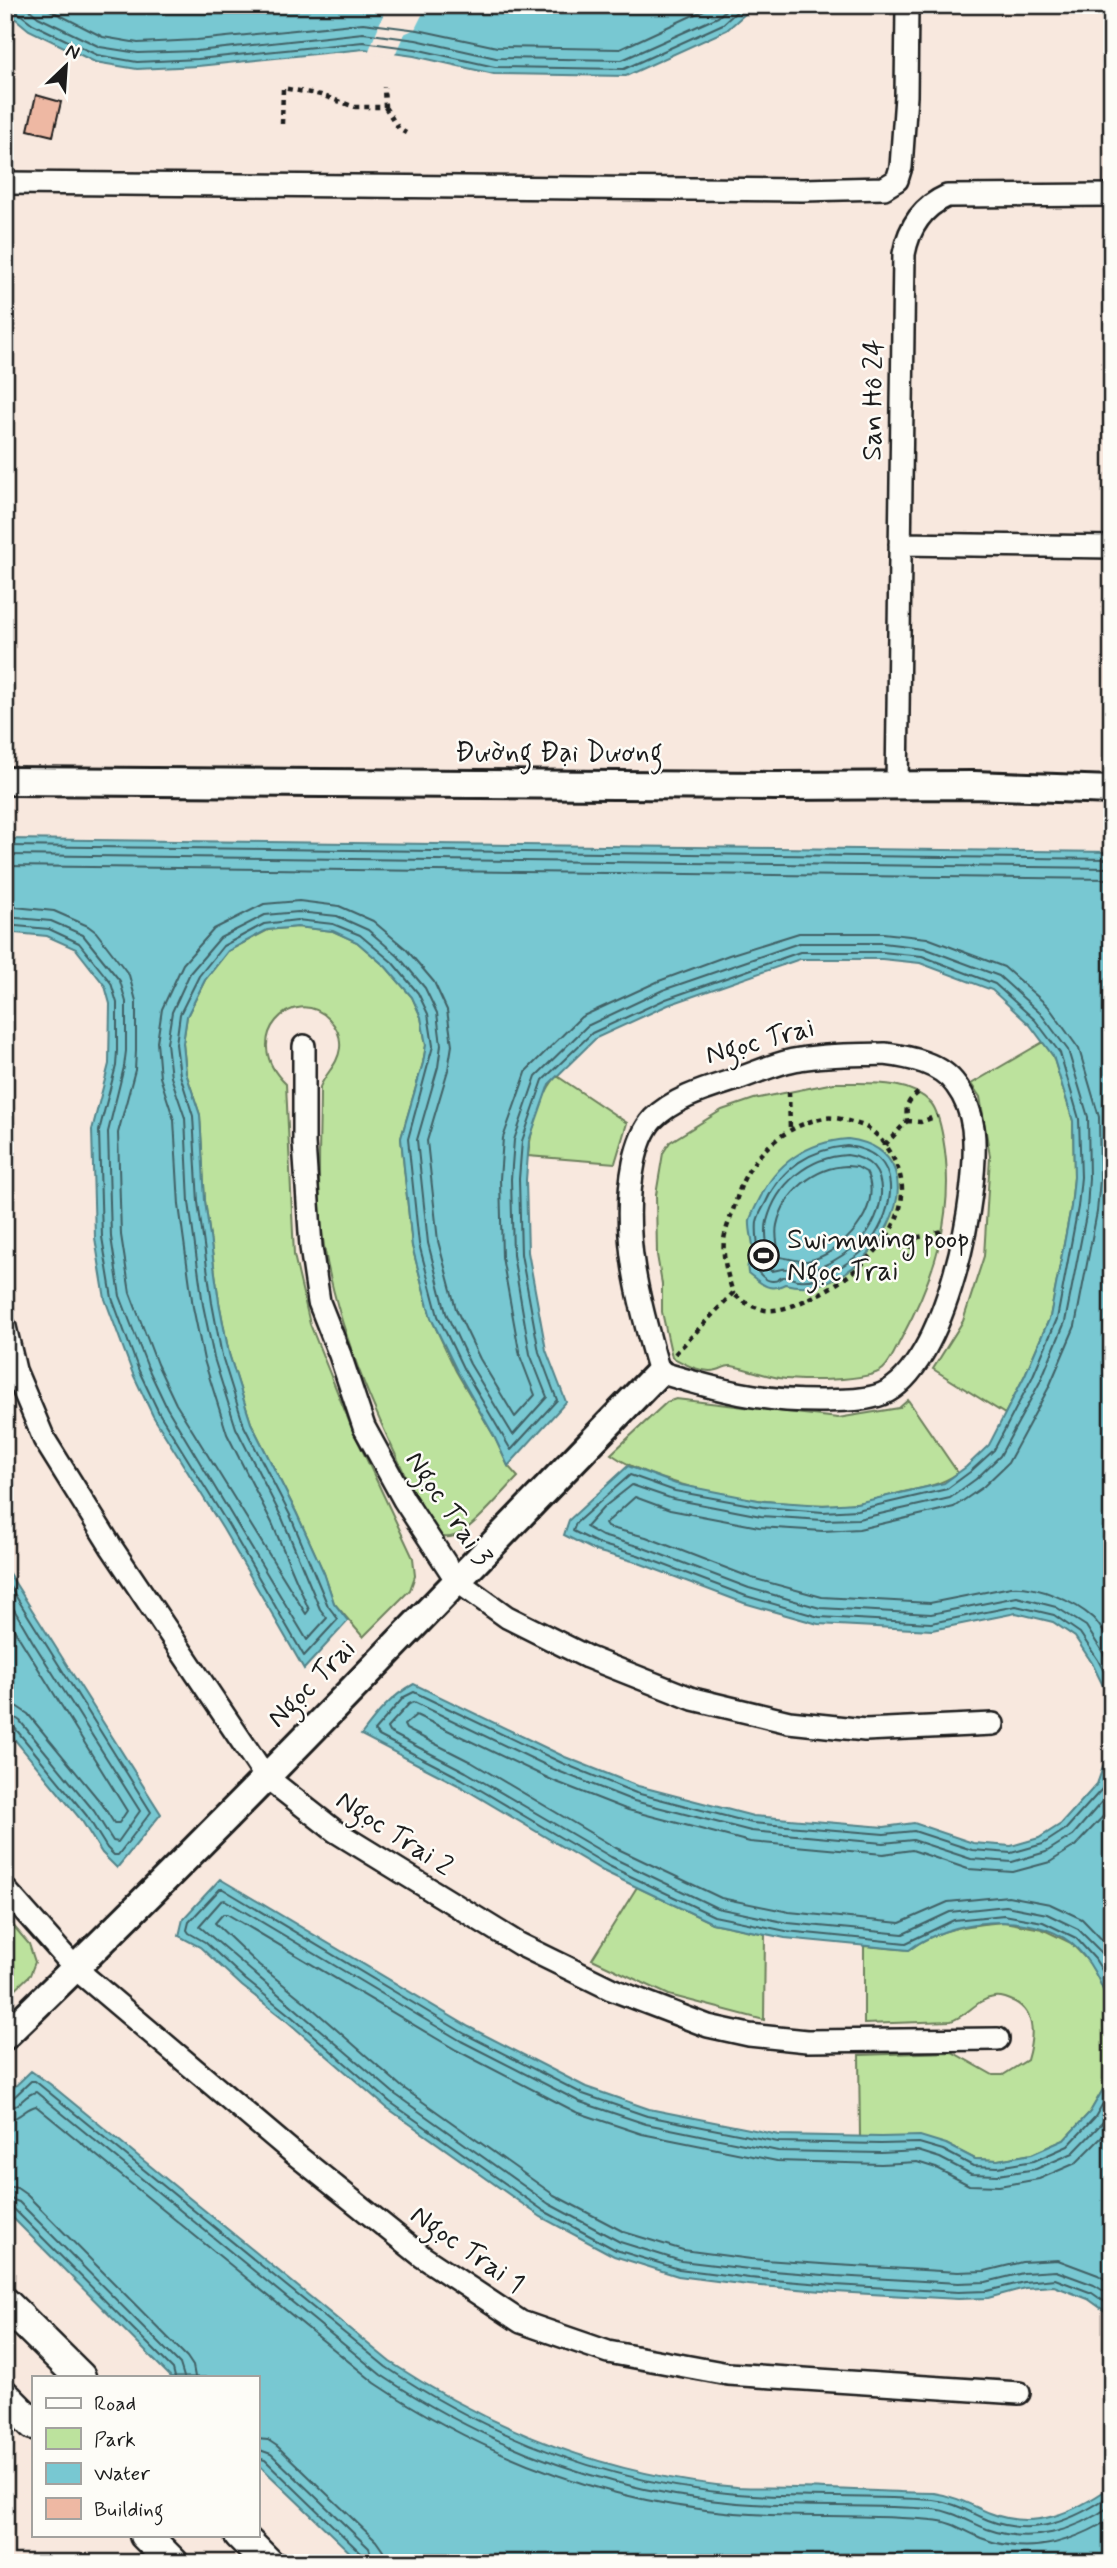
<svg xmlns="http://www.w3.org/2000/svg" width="1117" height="2568" font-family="Mynerve,sans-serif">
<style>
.green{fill:#bce29d;stroke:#6c7f5c;stroke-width:2}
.water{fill:#78c8d2;stroke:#538389;stroke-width:2}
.pier{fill:#f8e8de}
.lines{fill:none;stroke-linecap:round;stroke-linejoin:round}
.shore{stroke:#416165;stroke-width:2}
.building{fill:#eeb8a3;stroke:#1c1c1c;stroke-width:2}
.minor-casing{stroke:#1c1c1c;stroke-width:26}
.tertiary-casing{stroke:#1c1c1c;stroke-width:32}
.secondary-casing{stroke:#1c1c1c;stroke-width:35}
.path{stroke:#1c1c1c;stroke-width:4.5;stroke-dasharray:5 5;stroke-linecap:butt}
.minor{stroke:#fdfcf7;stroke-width:21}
.tertiary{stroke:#fdfcf7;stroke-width:26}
.secondary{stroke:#fdfcf7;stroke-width:30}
.labels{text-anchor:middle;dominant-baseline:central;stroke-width:5;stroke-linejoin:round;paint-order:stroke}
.street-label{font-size:28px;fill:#1c1c1c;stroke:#fdfcf7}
.poi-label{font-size:28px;fill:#1c1c1c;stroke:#fdfcf7;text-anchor:start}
</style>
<rect width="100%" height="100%" fill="#f8e8de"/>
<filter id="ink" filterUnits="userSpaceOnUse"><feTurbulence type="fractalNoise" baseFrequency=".0143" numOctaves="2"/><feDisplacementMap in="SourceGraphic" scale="14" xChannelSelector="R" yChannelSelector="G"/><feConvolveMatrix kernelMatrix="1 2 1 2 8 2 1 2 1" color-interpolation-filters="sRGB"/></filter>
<g filter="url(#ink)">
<path class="green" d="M297,927L333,931L357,942L386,967L412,997L421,1017L426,1045L423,1063L401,1138L412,1246L431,1318L456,1371L494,1436L508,1466L518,1477C504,1491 471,1531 454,1536C445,1539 440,1536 433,1533C388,1440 341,1348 324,1246C316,1194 320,1139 320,1087C326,1072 338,1065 340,1048C341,1037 337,1027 329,1019C294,983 237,1038 286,1084L294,1255L310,1324L351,1426L413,1558L415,1576L410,1590L363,1637L334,1603L324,1573L296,1512L251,1423L229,1354L219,1302L205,1201L200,1115L186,1073L183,1043L187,1016L205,980L228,951L268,930Z
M1043,1042L1053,1056L1073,1121L1074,1177L1071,1207L1050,1317L1025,1375L1005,1414L933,1369L963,1321L984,1256L990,1156L980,1097L971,1084Z
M557,1076L627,1123L615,1163L528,1156C530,1134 541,1092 557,1076Z
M834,1083C866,1084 907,1078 931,1103C938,1111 941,1127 943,1138C956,1210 936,1274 902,1337C897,1346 891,1362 883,1369C868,1382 799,1381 779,1378C763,1375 748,1369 732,1366C725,1365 723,1369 717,1370C702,1374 685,1364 672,1357L662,1312V1284L657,1255L656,1195L663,1153L670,1142L722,1110L754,1099Z
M676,1399L838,1418L899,1408L908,1400L958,1473C941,1485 923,1488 903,1492C888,1496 872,1501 856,1503C793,1511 663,1491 611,1454L667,1402Z
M637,1887L712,1923L765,1934L764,2020L669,1995L592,1959Z
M5,1916L29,1944L35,1962L30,1975L5,1999Z
M1004,1922L1042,1929L1071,1943L1089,1962L1099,1979L1112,2012V2074L1090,2112L1064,2140L1032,2154L998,2160L975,2159L946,2144L860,2137L859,2055L952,2052L993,2075H1003L1027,2060C1033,2039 1037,2014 1015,2002C1009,1999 1000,1996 994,1997C977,1999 967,2016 951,2021L864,2024V1946L909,1950C938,1928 969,1925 1004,1922Z"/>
<path class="water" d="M5,5H755L727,30L626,76L494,74L414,56L364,49L198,66L137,69L95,62L29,30L5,10Z
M5,839L1112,852V2012C1102,1987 1093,1961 1071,1943C1029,1910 949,1919 909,1950L785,1938L712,1923L603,1871L458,1785L361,1735C376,1715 391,1696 414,1684L565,1757L638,1786L753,1816L884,1827L914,1823L973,1843L1011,1846L1039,1838L1061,1824L1097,1784L1111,1745L1109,1698L1092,1663L1075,1637L1053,1622L1016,1613L932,1630L818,1624L744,1603L636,1562L596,1551L564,1535L569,1520L628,1466L676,1484L763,1501L823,1505L857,1503L944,1483L966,1467L989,1445L1025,1375L1050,1317L1071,1207L1074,1177L1073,1121L1053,1056L1030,1025L992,990L920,963L882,959H800L668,1005L596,1038L549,1084L529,1141L526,1180L528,1252L546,1350L566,1402L508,1466L494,1436L457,1371L431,1318L412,1246L401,1138L423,1063L426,1045L421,1017L412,997L386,967L357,942L333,931L297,927L267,930L228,951L205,980L187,1016L183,1043L186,1073L200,1115L205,1201L219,1302L229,1354L251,1423L296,1512L324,1573L334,1603L348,1621L304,1669L223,1529L153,1416L133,1374L105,1299L95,1238L92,1130L109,1064L110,1004L105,986L76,949L47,936L5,932Z
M848,1139C954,1153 870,1306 785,1284C768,1293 761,1283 748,1273C746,1261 751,1262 753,1252C754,1242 749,1231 750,1220C752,1213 756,1206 759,1200C776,1163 807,1142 848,1139Z
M5,1567L161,1814L117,1868L102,1853L82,1821L5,1728Z
M220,1879L469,2027L586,2087L649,2109L779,2135L881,2137L920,2136L946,2144L975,2159L998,2160L1032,2154L1064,2140L1090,2112L1112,2074V2316L1088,2299L1054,2286L1025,2288L988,2298L958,2299L835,2292L748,2285L678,2276L614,2256L541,2217L386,2107L288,2022L242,1986L200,1947L179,1936L183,1919Z
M31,2071L50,2084L390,2362C497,2432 609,2476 737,2487C757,2488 776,2487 796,2488C842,2489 888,2492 934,2493C955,2496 971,2505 990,2513C1035,2531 1075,2512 1112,2486V2563H361L257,2463V2377H171L5,2210V2096Z"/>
<path class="pier" d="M387,5H422L423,13L415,29L404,34L394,57L368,53Z"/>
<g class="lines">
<path class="shore" d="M8,5L33,24L97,55L137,62L198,59L363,42L415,49L495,67L624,69L723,24L744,5
M24,5L38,17L100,47L138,53L197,51L363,33L416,40L496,58L622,60L718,17L731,5
M40,5L103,37L138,43L197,40L363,23L418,30L497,47L620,49L715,5
M5,846L1112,859
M5,855L1112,868
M5,866L1112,879
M5,906L54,911L88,926L96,932L129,975L136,1001V1051L135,1070L118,1133L121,1235L130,1293L157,1364L176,1404L306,1614L309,1610L272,1523L227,1434L204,1360L193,1307L179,1205L174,1120L160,1077L157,1042L162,1009L183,964L214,929L264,904L299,901L339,906L373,921L406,949L434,982L447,1010L452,1045L448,1070L427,1141L438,1241L456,1309L480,1359L515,1417L535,1395L520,1356L502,1257L500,1179L503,1138L527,1070L581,1017L659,981L729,955L799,933H883L927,938L1004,967L1048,1006L1079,1049L1099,1117L1100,1179L1097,1212L1075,1326L1049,1387L1008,1463L983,1487L954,1507L859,1529L823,1531L759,1527L670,1510L635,1497L605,1524L607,1527L646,1537L752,1578L822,1597L930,1603L1011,1587C1036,1585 1074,1601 1093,1618C1100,1625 1106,1636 1112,1645
M5,917L51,921L83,935L120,981L126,1002V1051L124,1067L108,1132L111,1237L120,1296L148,1368L167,1408L307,1640L327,1618L320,1609L282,1518L236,1428L214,1358L203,1305L189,1202L185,1118L171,1077L167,1043L172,1012L190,973L220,938L265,915L298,912L337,916L368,930L398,956L425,988L437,1013L441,1045L438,1067L417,1140L428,1243L446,1313L470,1364L513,1435L547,1397L530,1354L513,1255L511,1179L514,1140L536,1076L587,1026L663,990L799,943H883L924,948L999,976L1041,1014L1068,1050L1088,1117L1089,1178L1087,1210L1065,1322L1040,1382L1000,1456L976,1479L950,1498L858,1519L823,1520L761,1516L673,1499L632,1485L604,1507L586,1527L602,1536L641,1547L749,1588L820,1608L931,1614L1017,1597L1056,1607L1086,1626L1112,1667
M5,925L49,929L79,943L111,983L117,1003V1051L116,1066L99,1131L102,1237L112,1298L139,1371L159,1413L229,1526L304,1656L338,1619L328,1606L290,1515L244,1426L222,1356L212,1303L198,1202L193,1116L180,1075L176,1044L180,1014L199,976L223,946L264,924L297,920L333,924L360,935L392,962L418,993L428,1014L433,1046L408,1139L419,1244L438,1316L463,1368L511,1450L557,1400L539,1352L521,1254L519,1179L522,1141L543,1080L592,1033L666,999L800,952H882L922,956L995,984L1035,1020L1060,1053L1079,1119L1081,1177L1078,1207L1057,1319L1032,1378L994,1450L970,1472L947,1489L857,1510L823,1512L762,1507L675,1491L630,1475L576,1523L573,1531L599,1544L638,1555L746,1596L819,1617L931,1623L1016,1606L1054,1615L1080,1633L1098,1660L1112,1687
M847,1146C905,1153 896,1208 869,1244C860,1256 843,1266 830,1273C821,1278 809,1281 799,1280C794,1280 788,1276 783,1277C777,1279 779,1281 773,1281C766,1282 756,1271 754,1265C762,1248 755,1240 757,1222C758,1215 763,1208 766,1202C781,1168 811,1149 847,1146Z
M847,1155C896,1161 885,1216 859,1242C850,1251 835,1261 823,1266C810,1272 801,1270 787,1269C781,1268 776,1271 771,1271L765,1264C771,1250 763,1236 767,1221C777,1183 809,1157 847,1155Z
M847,1166L857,1167L866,1172C885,1208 841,1255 807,1261C798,1262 788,1258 780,1257C778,1249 775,1234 777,1225C784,1192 815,1167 847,1166Z
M5,1579L151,1812L118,1855H114L107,1848L87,1816L14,1727L5,1724
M5,1594L33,1642L140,1811L118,1842L113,1841L94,1811L20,1721L13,1716L5,1715
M5,1615L127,1811L119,1823H114L102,1804L28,1714L16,1706L5,1705
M1112,1764L1102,1789L1066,1829L1043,1844L1011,1853L972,1850L914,1831L884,1834L752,1823L636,1793L562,1763L414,1692L404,1697L374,1731L379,1736L462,1779L607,1865L714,1916L786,1931L906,1943L954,1920L1004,1915L1043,1922L1076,1938L1095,1959L1105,1975L1112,1993
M1112,1790L1073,1835L1046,1852L1012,1862L971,1859L913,1840L883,1843L751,1831L634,1801L558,1771L414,1702L409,1704L387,1728L389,1732L466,1772L611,1857L717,1908L788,1923L903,1934L950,1912L1006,1906L1047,1914L1078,1929L1101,1952L1112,1969
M1112,1807L1075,1846L1050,1862L1013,1872L968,1869L912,1850L883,1854L750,1842L628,1810L554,1781L416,1715L404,1725L406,1729L471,1762L616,1848L721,1898L789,1912L900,1923L948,1902L1008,1896L1050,1904L1082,1919L1112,1950
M1112,2088L1095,2117L1068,2146L1034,2161L998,2167L973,2166L943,2150L919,2143L881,2144L778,2142L647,2116L583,2094L465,2034L223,1889H220L189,1922L187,1930L189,1933L205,1942L246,1980L292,2017L390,2102L544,2211L616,2250L679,2269L749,2278L835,2285L958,2292L987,2291L1024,2282L1055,2279L1092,2293L1112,2307
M5,2101L12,2099L31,2081H35L386,2367C493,2439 608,2483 737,2494C802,2499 868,2495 933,2500C954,2502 969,2512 988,2520C1033,2538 1075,2520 1112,2494
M1112,2106L1102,2123L1073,2153L1036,2169L998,2175L971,2174L940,2158L918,2151L881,2153L778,2151L646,2124L580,2102L461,2041L225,1900L221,1901L199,1926L396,2095L549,2204L620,2242L681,2261L749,2269L836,2276L958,2283L986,2282L1023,2273L1056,2271L1094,2285L1112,2296
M5,2109C19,2109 24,2094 36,2092L381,2375C489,2447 606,2492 737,2503C802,2508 868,2504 933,2509C953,2511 969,2522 987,2529C1031,2545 1075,2531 1112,2505
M5,2120C21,2119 25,2108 36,2106L375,2383C484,2456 604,2502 735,2513C801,2518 867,2514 932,2520C950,2521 965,2531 981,2538C1027,2556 1072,2543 1112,2518
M1112,2127L1076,2163L1039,2179L999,2186L969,2185L936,2168L917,2162L881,2164L777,2161L642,2134L576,2112L456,2050L227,1914H223L215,1923L259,1965L305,2002L402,2087L554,2195L624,2232L683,2250L751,2259L836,2265L958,2272L985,2271L1022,2262L1058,2260L1098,2275L1112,2284
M5,2186L17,2188L27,2195L187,2357L193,2366L195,2377
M5,2197L19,2202L180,2364L184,2377
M5,2206L13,2208L173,2369L175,2377
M257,2439L268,2440L277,2446L376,2541L383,2551L384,2563
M257,2449L271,2454L369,2548L374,2563
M257,2458L265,2460L363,2555L365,2563"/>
</g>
<path class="building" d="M36,95L61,102L53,136L28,130Z"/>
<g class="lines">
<defs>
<path id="minor" d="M5,183L803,190L884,188L897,180L901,167L906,96L907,5
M900,544L1112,547
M897,787L904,254C909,227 922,207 947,196L1112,195
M304,1046V1143L311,1247L319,1302L340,1355L364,1427L404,1500L457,1581L507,1617L587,1657L693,1699L789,1722L865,1730L993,1724
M885,1054C909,1057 941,1063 956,1085C965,1097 971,1113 973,1128C981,1190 946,1368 882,1394C864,1401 843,1400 825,1401C762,1402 718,1390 659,1372C639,1303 620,1234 634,1163C637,1148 642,1131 653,1119C674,1098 706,1089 734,1080C756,1073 777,1062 800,1059C828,1054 857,1055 885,1054Z
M5,1327L15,1370L44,1439L112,1548L265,1776L335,1831L519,1944L611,1989L708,2026L749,2035L807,2041L998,2039
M5,1889L76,1969L291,2151L423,2257L521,2322L608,2352L728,2374L1019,2393"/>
<path id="tertiary" d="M5,781L775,786L974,785L1112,790
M5,2036C229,1821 443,1595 659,1372"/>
<path id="secondary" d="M5,2303L80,2377
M5,2396L33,2424
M145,2535L173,2563
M240,2535L268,2563"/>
</defs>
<use href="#minor" class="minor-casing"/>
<use href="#tertiary" class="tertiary-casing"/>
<use href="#secondary" class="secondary-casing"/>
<path class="path" d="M385,107L399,129L406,133
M282,124L283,88L321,95L355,107H385L384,87
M789,1092L790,1130
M907,1121L921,1122L937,1116
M885,1145L907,1121C906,1107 906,1102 918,1093
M887,1237C908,1241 922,1237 942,1231
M906,1258L915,1239
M675,1354L733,1293C728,1277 722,1257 724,1240C725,1231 730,1219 733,1210C737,1199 740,1185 746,1175C762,1146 792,1123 825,1118C836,1116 851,1122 861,1125C873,1129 882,1140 888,1150C933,1214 860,1277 806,1300C795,1305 778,1312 765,1310C752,1307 742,1302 733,1293"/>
<use href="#minor" class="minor"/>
<use href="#tertiary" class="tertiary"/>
<use href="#secondary" class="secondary"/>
</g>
</g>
<defs>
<symbol id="stadium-ring" viewBox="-11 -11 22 22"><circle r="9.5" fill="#fdfcf7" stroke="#1c1c1c" stroke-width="1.5"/><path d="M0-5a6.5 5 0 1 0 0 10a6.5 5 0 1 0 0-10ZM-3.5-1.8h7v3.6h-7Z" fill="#1c1c1c"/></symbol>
</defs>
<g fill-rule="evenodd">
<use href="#stadium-ring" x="746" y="1238" width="35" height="35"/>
</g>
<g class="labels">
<g class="street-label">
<text transform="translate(874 400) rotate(-89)">San Hô 24</text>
<text x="559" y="753">Đường Đại Dương</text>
<text transform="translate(760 1042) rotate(-15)">Ngọc Trai</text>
<text transform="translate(448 1509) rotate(56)">Ngọc Trai 3</text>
<text transform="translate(312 1684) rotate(-45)">Ngọc Trai</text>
<text transform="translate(394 1834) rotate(33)">Ngọc Trai 2</text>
<text transform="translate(467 2250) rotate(35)">Ngọc Trai 1</text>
</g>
<g class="poi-label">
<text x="787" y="1240">Swimming poop<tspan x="787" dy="32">Ngọc Trai</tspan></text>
</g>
</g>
<rect width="1117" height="2568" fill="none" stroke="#fdfcf7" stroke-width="28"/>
<rect x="14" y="14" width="1089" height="2540" fill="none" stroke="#1c1c1c" stroke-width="2.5" filter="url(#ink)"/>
<rect x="32" y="2376" width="228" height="161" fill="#fdfcf7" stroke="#a3a29f" stroke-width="2"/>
<rect x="46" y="2398" width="35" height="10" fill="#fdfcf7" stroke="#a3a29f" stroke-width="2"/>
<text x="94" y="2410" font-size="21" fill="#1c1c1c">Road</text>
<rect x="46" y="2428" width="35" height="21" fill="#bce29d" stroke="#a3a29f" stroke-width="2"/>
<text x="94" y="2446" font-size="21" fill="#1c1c1c">Park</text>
<rect x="46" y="2463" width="35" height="21" fill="#78c8d2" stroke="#a3a29f" stroke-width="2"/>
<text x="94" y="2480" font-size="21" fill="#1c1c1c">Water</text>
<rect x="46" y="2498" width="35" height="21" fill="#eeb8a3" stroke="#a3a29f" stroke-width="2"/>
<text x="94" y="2516" font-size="21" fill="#1c1c1c">Building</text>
<g transform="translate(66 66) rotate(25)" stroke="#fdfcf7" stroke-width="5" paint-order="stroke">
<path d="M0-5L12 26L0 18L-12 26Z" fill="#1c1c1c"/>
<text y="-10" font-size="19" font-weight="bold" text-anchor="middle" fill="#1c1c1c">N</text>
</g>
</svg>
